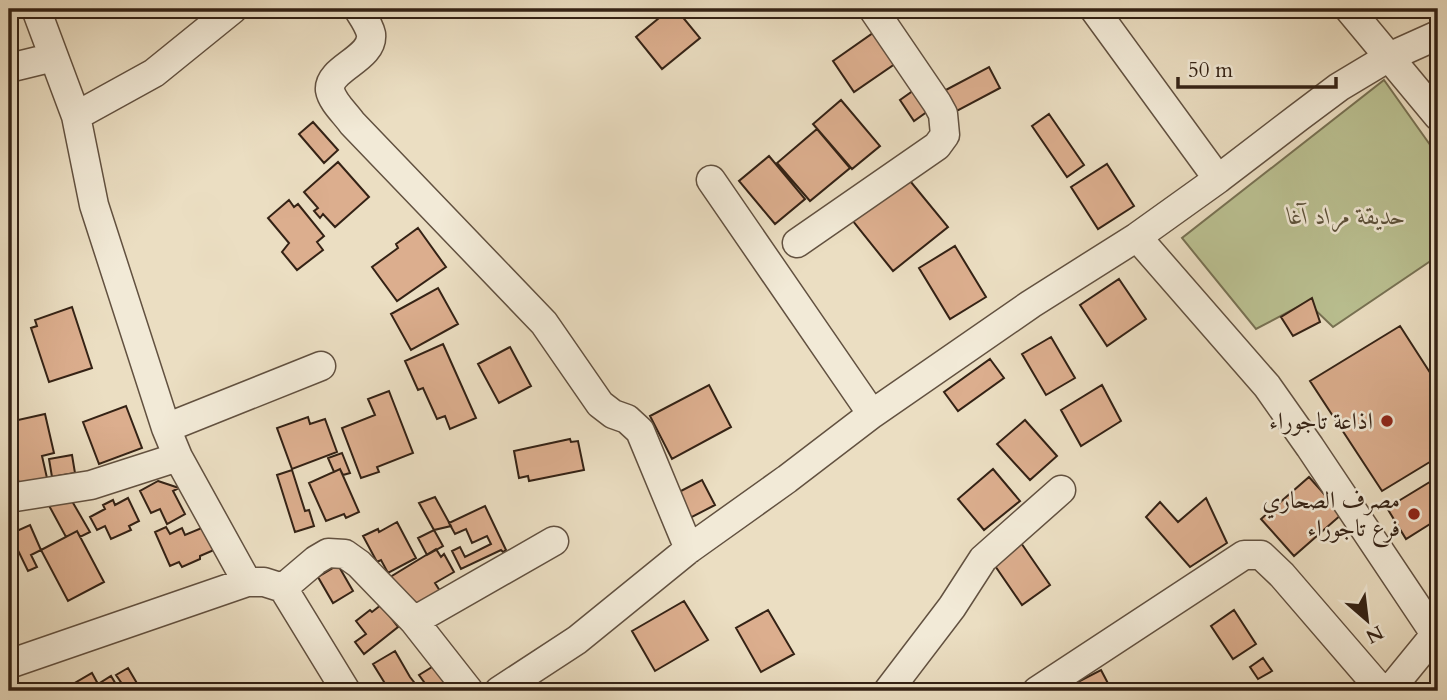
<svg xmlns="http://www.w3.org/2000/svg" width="1447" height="700" font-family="Cardo,Amiri,serif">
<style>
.green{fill:#bac091;stroke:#777153;stroke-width:2}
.building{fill:#dcae8e;stroke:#342215;stroke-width:2}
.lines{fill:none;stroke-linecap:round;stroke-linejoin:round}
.minor-casing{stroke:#625140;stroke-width:31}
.minor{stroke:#f2ead7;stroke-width:28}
.poi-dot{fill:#8f2418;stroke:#f2ead7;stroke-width:2.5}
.labels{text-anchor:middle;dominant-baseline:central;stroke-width:5;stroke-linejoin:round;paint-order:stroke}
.park-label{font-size:24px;font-style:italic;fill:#5c513a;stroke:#f2ead7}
.poi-label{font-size:24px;fill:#342215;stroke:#f2ead7;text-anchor:end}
</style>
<rect width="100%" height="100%" fill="#ebdec2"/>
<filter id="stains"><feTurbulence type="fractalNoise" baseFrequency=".00286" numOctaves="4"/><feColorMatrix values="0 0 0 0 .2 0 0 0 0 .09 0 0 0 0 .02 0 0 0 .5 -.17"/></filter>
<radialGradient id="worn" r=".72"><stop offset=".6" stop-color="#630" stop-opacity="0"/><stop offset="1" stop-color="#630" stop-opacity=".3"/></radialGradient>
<path class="green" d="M1384,80L1438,156V258H1435L1333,327L1307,302L1256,329L1182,238Z"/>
<path class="building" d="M670,9H676L700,38L662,69L636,37Z
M883,26L905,57L854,92L833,61Z
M989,67L1000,88L953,113L942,92Z
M924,83L938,104L914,121L900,100Z
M841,100L880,146L852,169L813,124Z
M1049,114L1084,165L1067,177L1032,126Z
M313,122L338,150L324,163L299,134Z
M817,129L850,168L810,201L777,163Z
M769,156L805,199L775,224L739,181Z
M338,162L369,197L335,227L323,214L320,218L314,211L318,208L304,192Z
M1107,164L1134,206L1098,229L1071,187Z
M906,176L948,227L893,271L852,220Z
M289,200L294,207L298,204L324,236L317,242L323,250L297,270L282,252L289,243L268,218Z
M418,228L446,267L397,301L372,267L398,248L396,244Z
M955,246L986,297L950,319L919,268Z
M1119,279L1146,319L1107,346L1080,305Z
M438,288L458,324L411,350L391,314Z
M1312,298L1320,322L1293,336L1281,317Z
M72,307L92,368L49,382L31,328L37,326L35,320Z
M1400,326L1438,385V457L1382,491L1310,381Z
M1051,337L1075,378L1046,395L1022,354Z
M443,344L476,418L450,429L445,416L437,419L423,388L418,390L405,361Z
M510,347L531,386L499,403L478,364Z
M990,359L1004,378L958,411L944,392Z
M709,385L731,427L672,459L650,416Z
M1102,385L1121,421L1081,446L1061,410Z
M389,391L413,453L377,467L379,472L361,478L342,428L375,415L368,399Z
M126,406L142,448L99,464L83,422Z
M45,414L54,453L42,456L47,478L19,484L9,439V422Z
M308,417L310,424L325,419L337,452L292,469L277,428Z
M1025,420L1057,456L1030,480L997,444Z
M9,439L17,477L9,479Z
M570,439L571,442L578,441L584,470L529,481L528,476L519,478L514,451Z
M342,453L350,473L343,475L340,469L334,472L328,458Z
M72,455L75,473L52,477L49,459Z
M340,469L359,512L346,518L344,514L326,521L309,483Z
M993,469L1020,501L984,530L958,499Z
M292,470L305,511L309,510L314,526L295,532L277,475Z
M1309,477L1342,514L1294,556L1261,519Z
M1438,477V519L1406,539L1387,508Z
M702,480L715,505L690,518L677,493Z
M158,481L179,488L173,491L185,514L167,524L160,509L151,513L140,491Z
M69,496L90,532L80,537L77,531L66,537L46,500Z
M435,497L451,526L434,530L419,503Z
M128,498L139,521L129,526L131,530L111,539L105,526L97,530L90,517L105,509L103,505L113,500L115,505Z
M1206,498L1227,543L1190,567L1146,517L1160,502L1178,522Z
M485,506L506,550L503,552L501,550L461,569L452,551L460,547L465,557L491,544L487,536L472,543L466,529L455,534L449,523Z
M397,522L416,558L388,573L381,560L377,562L363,536L378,529L379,532Z
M30,525L41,550L31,555L37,567L28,571L10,534Z
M166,527L170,534L182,528L185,535L204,527L214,550L200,556V559L182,567L179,562L170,566L155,532Z
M434,530L443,546L427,555L418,538Z
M77,531L104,582L68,601L41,550Z
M1019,540L1050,585L1022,605L991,560Z
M436,549L441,557L444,554L454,572L435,583L440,591L413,609L387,579Z
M338,565L353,591L333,603L318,577Z
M684,601L708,640L655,671L632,631Z
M381,605L398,627L364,654L355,642L366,634L356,621L370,610L372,612Z
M768,610L794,654L761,672L736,628Z
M1234,610L1256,644L1233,659L1211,626Z
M395,651L410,677L421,691H390L389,690L373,664Z
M1263,658L1272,671L1258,679L1250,667Z
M437,664L457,686L449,691H426L421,684L424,682L419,675Z
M128,668L141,690L139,691H127L116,675Z
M1101,670L1112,691H1073L1070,686Z
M92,673L98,684L111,676L120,691H61Z"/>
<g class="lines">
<defs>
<path id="minor" d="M36,9L76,116L94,205L166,428L178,457L247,582
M358,9C363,17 369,25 371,34C374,59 328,68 330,90C332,102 346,114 352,123L544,323L600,404L613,414L627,419L640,431L689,549
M1094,9L1218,179
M1349,9L1438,116
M9,68L54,57
M76,116L154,73L233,9
M711,180L872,414
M1137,237L1267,386L1310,447L1435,634
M797,243L937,146L945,135L943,114L937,103L873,9
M166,428L321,366
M9,498L91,485L178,457
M283,588L316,560L328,553L345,554L359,564L414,621L469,691
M414,621L554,541
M9,664L247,582H264L283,588L346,691
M499,691L577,640L689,549L787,479L872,414L1031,304L1137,237L1218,179L1299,117L1339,87L1389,57L1438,35
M888,691L952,607L983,559L1061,490
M1037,691L1244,555H1261L1282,575L1382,691
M1389,691L1438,631"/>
</defs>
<use href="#minor" class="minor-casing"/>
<use href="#minor" class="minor"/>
</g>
<g class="poi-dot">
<circle cx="1387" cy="421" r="7"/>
<circle cx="1414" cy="514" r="7"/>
</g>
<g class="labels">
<g class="park-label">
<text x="1347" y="216">حديقة مراد آغا</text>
</g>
<g class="poi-label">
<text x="1373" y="421">اذاعة تاجوراء</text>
<text x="1400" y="500">مصرف الصحاري<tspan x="1400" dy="28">فرع تاجوراء</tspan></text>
</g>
</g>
<rect width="1447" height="700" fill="none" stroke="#ebdec2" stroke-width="35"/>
<rect x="10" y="10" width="1426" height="679" fill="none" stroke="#342215" stroke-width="3.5"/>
<rect x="18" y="18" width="1412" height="665" fill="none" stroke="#342215" stroke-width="2"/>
<g transform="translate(1367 620) rotate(152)" stroke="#f2ead7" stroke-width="5" paint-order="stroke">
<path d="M0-5L12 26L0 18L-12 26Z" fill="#342215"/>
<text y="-10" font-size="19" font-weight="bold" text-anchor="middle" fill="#342215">N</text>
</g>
<path d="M1178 77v10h158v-10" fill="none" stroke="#342215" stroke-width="3.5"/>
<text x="1188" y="77" font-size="21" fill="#342215" stroke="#f2ead7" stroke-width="5" paint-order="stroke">50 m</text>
<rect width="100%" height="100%" filter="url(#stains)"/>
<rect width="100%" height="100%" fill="url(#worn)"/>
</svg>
